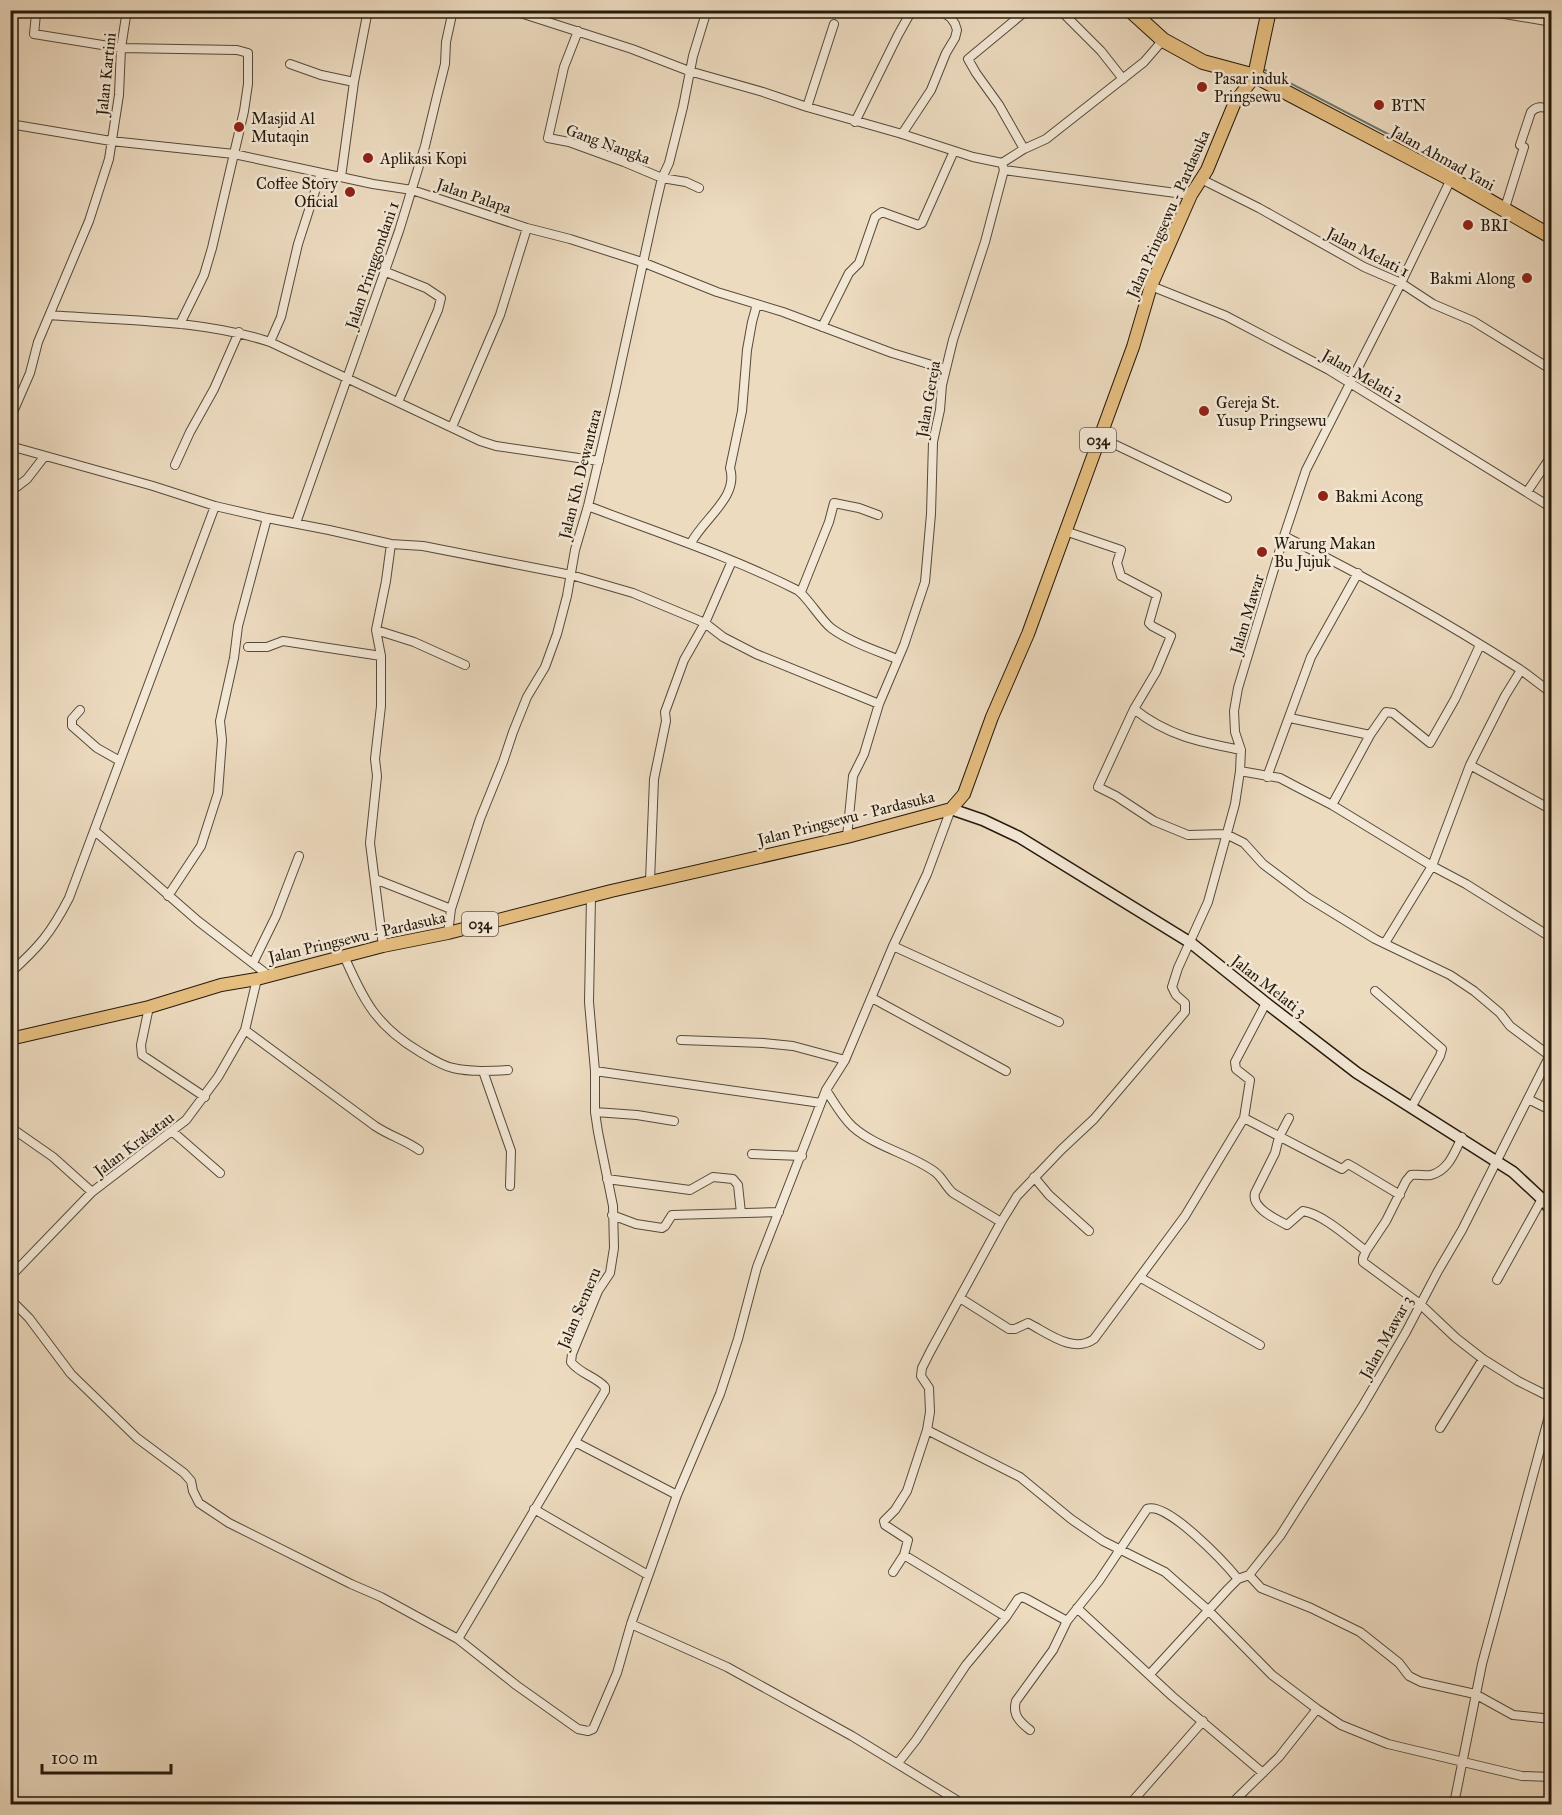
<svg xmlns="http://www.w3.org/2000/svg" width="1562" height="1815" font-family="'IM FELL Great Primer',serif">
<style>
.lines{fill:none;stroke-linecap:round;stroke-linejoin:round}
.stream{stroke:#6a7a6d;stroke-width:2}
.street-casing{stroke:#564a38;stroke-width:10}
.secondary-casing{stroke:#24190b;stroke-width:13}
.primary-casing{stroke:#24190b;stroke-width:14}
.highway-casing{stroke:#24190b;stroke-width:16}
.street{stroke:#f3e8d6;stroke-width:8}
.secondary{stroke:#f3e8d6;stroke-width:10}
.primary{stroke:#e6be80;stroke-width:12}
.highway{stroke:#e6be80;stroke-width:14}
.poi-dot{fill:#8f2418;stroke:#f3e8d6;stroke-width:2}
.labels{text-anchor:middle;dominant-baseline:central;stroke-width:5;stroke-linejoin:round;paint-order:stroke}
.shield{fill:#f3e8d6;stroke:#625748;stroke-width:1.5}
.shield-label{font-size:15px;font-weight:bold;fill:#24190b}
.street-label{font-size:16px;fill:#24190b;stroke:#f3e8d6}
.poi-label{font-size:16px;fill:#24190b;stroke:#f3e8d6;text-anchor:start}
</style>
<rect width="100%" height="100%" fill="#eddbc0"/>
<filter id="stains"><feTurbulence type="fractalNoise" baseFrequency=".00333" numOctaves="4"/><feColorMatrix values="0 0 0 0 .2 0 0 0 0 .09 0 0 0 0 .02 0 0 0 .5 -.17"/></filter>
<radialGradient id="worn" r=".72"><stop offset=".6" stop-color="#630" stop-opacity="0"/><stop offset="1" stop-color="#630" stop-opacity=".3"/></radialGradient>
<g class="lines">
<path class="stream" d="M1263,69L1457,170"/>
<defs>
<path id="street" d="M12,10L36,14L34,34L121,48L237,50L248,53V84L244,111L212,248L204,275L180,324
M511,10L632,49L689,71L763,92L807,107L902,134L973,157L1002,163
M1060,10L1101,51L1123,79
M1481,10L1552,22
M578,31L564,67L548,138L569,142L624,162L662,178L686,182L699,188
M290,64L321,75L354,82
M807,107L834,24
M855,122L898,35L912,10
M10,124L111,141L234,154L373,184L412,190L527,228L570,239L642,262L717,292L783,312L892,353L945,369
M902,134L931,90L946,53L955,38L957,30L955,24L951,18L940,10
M1024,149L999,105L976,73L968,59L1027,10
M1002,163L1024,149L1046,139L1144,62L1163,40
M1004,170L1191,195
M341,177L354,82L368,10
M1201,179L1259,208L1364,267L1401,283L1433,304L1473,321L1552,370
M1504,211L1524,147L1520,145L1531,112C1537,105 1543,107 1552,109
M386,272L426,288L441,298L438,310L398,402
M1151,286L1226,316L1329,370L1552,508
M50,315C123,321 200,319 270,342L480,441L496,446L599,461
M822,327L849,273L859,263L875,217L882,212L918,225L922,223L954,151
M270,342L281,317L298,244L321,173
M10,419L30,373L38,342L89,221L109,159L119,95L121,48L127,10
M452,427L500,315L527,228
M1099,437L1227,498
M10,446L153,486L215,506L267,518L329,530L391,544L423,546L571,575L633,593L705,623L723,637L756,654L879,704
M175,465L190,432L214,389L239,332
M10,492L27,479L44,457
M1527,492L1552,455
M588,506C658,533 730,556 797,590C806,595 820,619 831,628C850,642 875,650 897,659
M296,523L399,231L425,146L437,96L445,64L446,42L453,10
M1065,531L1121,550L1117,563L1121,576L1157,595L1149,623L1152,626L1171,636L1156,672L1134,709L1098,787L1116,796L1154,821L1188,835L1226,834L1244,843L1263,864L1307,897L1375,939L1450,975L1474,991L1500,1013L1510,1026L1550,1056
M1284,536C1364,576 1443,620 1518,668C1530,676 1540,685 1552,693
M691,543C704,518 739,497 730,468L742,411L747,350L752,322L757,304
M801,592L829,522L834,503L859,508L878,515
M376,630L414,642L465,665
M248,647H267L283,641L381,656
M1134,709C1168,736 1200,742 1241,750
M80,710L72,719V726L97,748L120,761
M1290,718L1370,735
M1470,765L1552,810
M1240,771L1280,778L1297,787L1332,805L1432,866L1466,884L1552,938
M1267,777L1311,657L1358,573
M1332,805L1370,735L1386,712L1393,713L1430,743L1455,699L1480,645
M95,831L198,921L268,975
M847,837L853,776L864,754L879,704L904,645L925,582L931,514L933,442L940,410L942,385L953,340L985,242L1004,170L1002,163
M375,879L451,909
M650,881L654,779L666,721L665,712L684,660L705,623L732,561
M168,896L201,846L218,793L222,740L220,721L234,658L238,626L267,518
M448,933L451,909L480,819L503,762L513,732L527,697L545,667L557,634L567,596L575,550L588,506L615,391L655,208L662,178L669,163L683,107L693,56L707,10
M1385,943L1432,866L1470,765L1505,696L1521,670
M383,946L370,843L377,776L375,759L381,706V656L376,630L386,581L391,544
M893,946L1059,1022
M344,956C364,1001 376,1026 420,1052C430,1058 442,1066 453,1068C471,1072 490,1071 508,1070
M253,963L276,916L299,856
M10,973C39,947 51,933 69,898L215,506
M1375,991L1442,1049L1440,1056L1412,1106
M872,998L1006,1071
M149,1007L141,1045L142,1055L205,1097
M245,1030L375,1126C390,1136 405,1140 419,1150
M681,1040L763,1043L793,1046L845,1060
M483,1071L511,1151L510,1186
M595,1071L821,1103
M826,1090C834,1102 842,1117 853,1127C877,1148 911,1154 935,1172C942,1177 946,1187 953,1193L1001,1222
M1528,1099L1552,1111
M595,1112L637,1115L674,1121
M1244,1118L1342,1169L1348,1164L1355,1168L1400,1195
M1289,1118L1279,1137L1275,1153L1255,1193C1251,1208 1276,1219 1287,1225L1303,1211C1323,1214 1350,1239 1366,1251
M10,1127L53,1157L92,1192
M173,1132L220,1173
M1462,1137C1454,1153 1449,1170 1431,1175C1425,1176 1418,1174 1411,1175L1406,1181L1386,1221L1366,1251L1363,1258V1262L1420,1304L1456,1338L1483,1359L1518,1381L1552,1398
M752,1154L802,1156
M1034,1177L1049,1195L1089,1231
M607,1179L690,1190L713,1177L733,1179L738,1185L741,1213
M612,1215L636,1224L662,1228L665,1226L672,1215L779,1212
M10,1277L92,1192L186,1120L218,1077L245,1030L257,979
M1141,1278L1260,1345
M1497,1280L1542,1199
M960,1298L1009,1329H1015L1028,1323C1048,1333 1073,1354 1094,1339L1185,1216L1244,1118L1250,1080L1236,1069L1235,1062L1266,1003
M10,1299L29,1318L71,1374L137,1438L184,1473L191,1481L193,1491L199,1503L229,1523L351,1584L381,1597L458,1639L516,1685L578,1729L588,1731L593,1729L617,1673L631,1624L677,1495L720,1394L738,1339L757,1267L826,1090L845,1060L893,946L927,874L951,809
M1440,1428L1483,1359
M927,1430L1020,1477L1071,1519L1103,1541L1165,1572L1208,1610L1272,1675L1317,1709L1341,1725L1388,1744L1522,1776L1552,1777
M575,1442L677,1495
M534,1509L648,1575
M904,1555L1006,1617
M893,1572L904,1555L908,1540L885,1525L884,1521L895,1510L907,1491L927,1430L930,1412L929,1388L921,1376L922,1368L930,1352L1001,1222L1017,1196L1062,1149L1094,1119L1185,1012V1003L1176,995L1172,987L1178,968L1208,902L1235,804L1240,771L1241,750L1235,732L1234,711L1238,688L1284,536L1306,470L1401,283L1451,179
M1249,1575L1261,1588L1311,1608L1360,1632L1399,1663L1409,1676L1421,1682L1475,1694L1513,1715L1552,1719
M1077,1608L1172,1696L1263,1773
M631,1624L727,1667L852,1736L963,1804
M458,1639L605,1391V1387C595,1376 580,1374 571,1362L572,1354L598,1291L610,1273L614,1248L613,1206L598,1132L595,1112V1071L589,1002L591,896
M1150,1674L1228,1589L1238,1579L1249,1575L1280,1536L1362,1407L1406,1332L1438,1271L1462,1230L1551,1053
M1030,1730C1020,1722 1012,1715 1016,1701L1053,1650L1067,1621L1099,1581L1147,1509C1167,1501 1225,1563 1238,1579
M898,1763L916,1740L966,1665L1006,1617L1018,1599L1022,1597L1027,1599L1067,1621
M1130,1804L1203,1721
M1231,1804L1279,1757L1317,1709
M1454,1804L1482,1664L1552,1405"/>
<path id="secondary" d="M951,809L983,820L1019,837L1191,943L1266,1003L1357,1073L1513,1172L1542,1199L1552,1211"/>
<path id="primary" d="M10,1039L149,1007L221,985L257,979L383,946L448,933L611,891L847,837L951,809L964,794L992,717L1028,634L1133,347L1151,286L1191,195L1207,170L1235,102L1255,76"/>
<path id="highway" d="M1130,10L1163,40L1203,62L1255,76L1451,179L1552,237
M1255,76L1269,10"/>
</defs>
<use href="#street" class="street-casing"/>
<use href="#secondary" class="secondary-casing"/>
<use href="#primary" class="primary-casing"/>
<use href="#highway" class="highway-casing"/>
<use href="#street" class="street"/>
<use href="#secondary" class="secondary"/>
<use href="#primary" class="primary"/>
<use href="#highway" class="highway"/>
</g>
<g class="poi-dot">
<circle cx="1202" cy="87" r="6"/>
<circle cx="1379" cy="105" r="6"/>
<circle cx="239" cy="127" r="6"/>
<circle cx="368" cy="158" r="6"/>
<circle cx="350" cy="192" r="6"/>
<circle cx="1468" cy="225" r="6"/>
<circle cx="1527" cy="278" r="6"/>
<circle cx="1204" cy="411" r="6"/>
<circle cx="1323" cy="496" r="6"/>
<circle cx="1262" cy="552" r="6"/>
</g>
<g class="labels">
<g class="shield">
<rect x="1080" y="428" width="36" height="24" rx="4.5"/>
<rect x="462" y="912" width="36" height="24" rx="4.5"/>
</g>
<g class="shield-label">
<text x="1098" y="440">034</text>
<text x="480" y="924">034</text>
</g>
<g class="street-label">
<text transform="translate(106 74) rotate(-84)">Jalan Kartini</text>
<text transform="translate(608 144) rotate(20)">Gang Nangka</text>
<text transform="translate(1443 158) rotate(29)">Jalan Ahmad Yani</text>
<text transform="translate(474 196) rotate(19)">Jalan Palapa</text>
<text transform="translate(1168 214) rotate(-66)">Jalan Pringsewu - Pardasuka</text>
<text transform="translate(1368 252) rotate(27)">Jalan Melati 1</text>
<text transform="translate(372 265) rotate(-71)">Jalan Pringgondani 1</text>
<text transform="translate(1363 376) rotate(30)">Jalan Melati 2</text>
<text transform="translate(928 399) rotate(-80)">Jalan Gereja</text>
<text transform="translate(580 474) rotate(-76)">Jalan Kh. Dewantara</text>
<text transform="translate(1247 614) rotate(-73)">Jalan Mawar</text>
<text transform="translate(846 818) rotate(-14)">Jalan Pringsewu - Pardasuka</text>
<text transform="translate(357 937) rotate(-13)">Jalan Pringsewu - Pardasuka</text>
<text transform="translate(1269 986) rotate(38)">Jalan Melati 3</text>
<text transform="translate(134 1144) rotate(-37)">Jalan Krakatau</text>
<text transform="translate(579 1308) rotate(-67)">Jalan Semeru</text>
<text transform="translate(1386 1337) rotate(-61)">Jalan Mawar 3</text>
</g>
<g class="poi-label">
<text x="1214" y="78">Pasar induk<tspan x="1214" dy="18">Pringsewu</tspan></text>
<text x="1391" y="105">BTN</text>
<text x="251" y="118">Masjid Al<tspan x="251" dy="18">Mutaqin</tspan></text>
<text x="380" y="158">Aplikasi Kopi</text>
<text x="338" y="183" text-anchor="end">Coffee Story<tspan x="338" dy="18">Oficial</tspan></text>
<text x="1480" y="225">BRI</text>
<text x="1515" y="278" text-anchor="end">Bakmi Along</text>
<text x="1216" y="402">Gereja St.<tspan x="1216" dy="18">Yusup Pringsewu</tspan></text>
<text x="1335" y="496">Bakmi Acong</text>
<text x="1274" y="543">Warung Makan<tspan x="1274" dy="18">Bu Jujuk</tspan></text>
</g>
</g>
<rect width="1562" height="1815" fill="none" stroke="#eddbc0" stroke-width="36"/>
<rect x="12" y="12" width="1538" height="1791" fill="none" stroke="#24190b" stroke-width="3"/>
<rect x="18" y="18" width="1526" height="1779" fill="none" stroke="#24190b" stroke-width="1.5"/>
<path d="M42 1764v9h129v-9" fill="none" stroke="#24190b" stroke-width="3"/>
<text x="51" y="1764" font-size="18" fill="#24190b" stroke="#f3e8d6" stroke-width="4.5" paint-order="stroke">100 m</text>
<rect width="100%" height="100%" filter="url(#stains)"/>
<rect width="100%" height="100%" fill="url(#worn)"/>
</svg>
